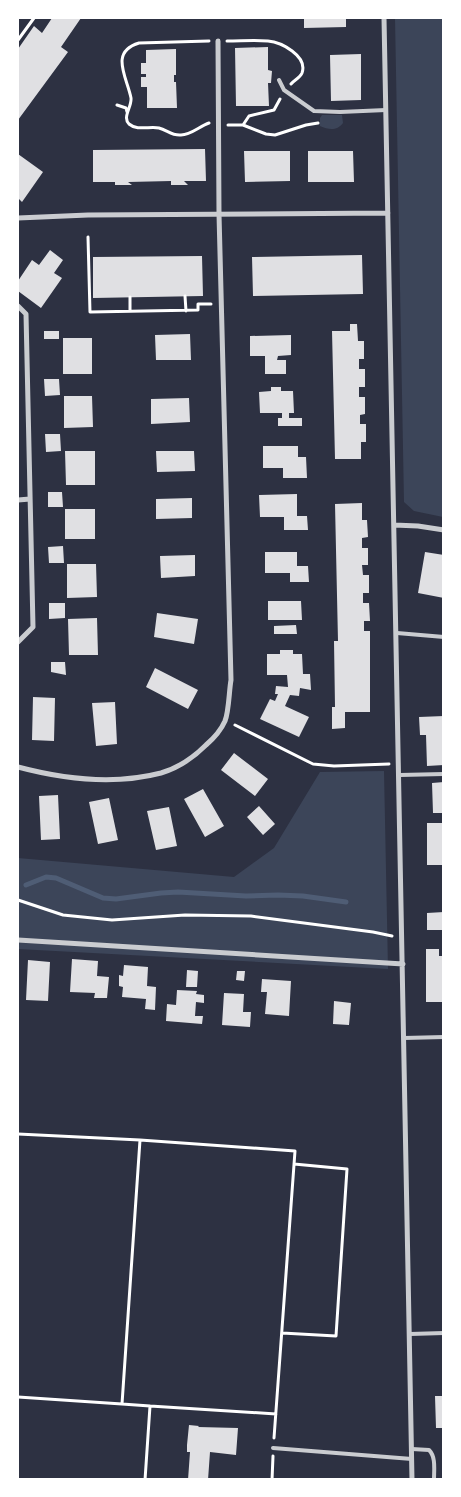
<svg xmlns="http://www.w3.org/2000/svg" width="461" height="1497" font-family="Rubik,sans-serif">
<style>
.green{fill:#3c4559}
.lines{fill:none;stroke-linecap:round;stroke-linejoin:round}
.stream{stroke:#4f5d75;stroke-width:5}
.building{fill:#e0e0e3}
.path{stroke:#fff;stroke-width:3}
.service{stroke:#caccd0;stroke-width:4}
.minor{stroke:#caccd0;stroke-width:5}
</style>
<rect width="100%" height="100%" fill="#2d3142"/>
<path class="green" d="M395,18H443V517L414,511L404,502Z
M322,115H342L343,123C337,131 329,130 320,126V118Z
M384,771L388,969L18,949V858L234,877L274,848L320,772Z"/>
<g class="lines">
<path class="stream" d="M26,885L46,877L56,878L103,898L116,899L161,893L178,892L246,896L278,895L303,896L346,902"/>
</g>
<path class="building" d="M52,18H81L61,47L68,52L18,120V49L34,26L42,33Z
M304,18H346V27L304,28Z
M268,47V70L272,71L271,83H268L269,106H236L235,48Z
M176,49V75H174V82H176L177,108H147V87H141V77H146V74H141V63H146V50Z
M361,54V100L331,101L330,55Z
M205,149L206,181H184L188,185H171V181L128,182L132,185H115V182H93V150Z
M244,151H290V181L245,182Z
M308,151H353L354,182H308Z
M18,154L43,172L22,202L18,198Z
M50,250L63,260L54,273L62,278L41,308L18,291V281L32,260L39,265Z
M362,255L363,294L253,296L252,257Z
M202,256L203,296L93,298V257Z
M350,324H357L358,341H364V359H359V369H365V387H359V397H365V414L360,415V424H366V442H361V459H335L332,331H350Z
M44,331H59V339H44Z
M190,334L191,360H156L155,335Z
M291,335V355L278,356L277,360H286V374H265V356H250V336Z
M63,338H92V374H63Z
M44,379H59L60,395L45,396Z
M271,387H281V391H293L294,413H289V418H302V426H278V418H282V413H260L259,392L271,391Z
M64,396H92L93,427L64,428Z
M189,398L190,422L151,424V399Z
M45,434H60L61,451L46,452Z
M263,446H298V457H306L307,478H283V468H263Z
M65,451H95V485H66Z
M156,451H194L195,471L157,472Z
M48,492H62L63,507H48Z
M297,494V516H307L308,530H284V517H260L259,495Z
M192,498V518L156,519V499Z
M362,503V520H367L368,537L362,538V548H368V565H362L363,575H369V593H363V603H369L370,621H364V631H370V712H345V728L332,729V707H335L334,641H338L335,504Z
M65,509H95V539H65Z
M63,546L64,563H49L48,547Z
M265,552H297V566H308L309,582H290V573H265Z
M425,552L444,555V598L418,593Z
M195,555V576L161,578L160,556Z
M67,564H96L97,597L67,598Z
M268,601H301L302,620H268Z
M49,603H65V618L49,619Z
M157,613L198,619L194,644L154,637Z
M97,618L98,655H69L68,619Z
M296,625L297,634H274V626Z
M280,650H293V654H302L303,674H310L311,690L300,688L299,696L290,695L285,706L309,717L299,737L260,719L270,699L275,701L278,694H275L276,686L288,687L287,675H267V654H280Z
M51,662H65L66,675L51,672Z
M155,668L198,690L188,709L146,687Z
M33,697L55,698L54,741L32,740Z
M115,702L117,744L96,746L92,703Z
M444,716V765L427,766L426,735H420L419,717Z
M234,753L268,779L255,796L221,770Z
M444,782V813H433L432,783Z
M203,789L224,826L205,837L184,799Z
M58,795L60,839L41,840L39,796Z
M109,798L118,840L98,844L89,802Z
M259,806L275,824L263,835L247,817Z
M169,807L177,846L156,850L147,811Z
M427,823H444V865H427Z
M444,912V930H427V913Z
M426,949H439V956H444V1002H426Z
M72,959L98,961L97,976L109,977L107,998H94L95,993L70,992Z
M28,960L50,962L48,1001L26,1000Z
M124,965L148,967L147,986L156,987L155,1010L145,1009L146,999L122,997L123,987L119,986V975L123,976Z
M187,970L198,971L197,987H186Z
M237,971H245L244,981L236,980Z
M262,979L291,981L289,1016L265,1014L267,992H261Z
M177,990L197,991L196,994L204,995V1003L196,1002L195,1016H203L202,1024L166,1021L167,1004L176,1005Z
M224,993L244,994L243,1012H251L250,1027L222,1025Z
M334,1001L351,1003L349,1025L333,1024Z
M435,1396H444V1428H436Z
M189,1425L199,1426L198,1427L238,1428L236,1455L210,1452L208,1480H188L190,1452H187V1445Z"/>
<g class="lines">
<path class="path" d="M18,40L34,18
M209,41L139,43C109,52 127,77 131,98C132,107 122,117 129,124C137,131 150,126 159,128C167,130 172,136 181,135C191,135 200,126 209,123
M227,41C241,41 255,40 268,41C281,42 308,56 302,73C300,78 294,80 291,84
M117,105L126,108L127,112
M228,125H243L266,134L275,135L306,125L318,123
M243,125L249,116L274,110L280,99
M88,237L90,312L198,310V304H211
M185,296L186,311
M130,297V311
M235,725L313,764L334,766L389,764
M18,900L63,915L112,920L185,915L251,916L373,932L392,936
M18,1134L140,1140
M282,1333L336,1336L347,1169L294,1164
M18,1397L122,1404
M150,1406L276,1414
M145,1480L150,1406L122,1404L140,1140L295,1151L274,1438
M272,1480L273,1456"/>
<path class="service" d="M279,80L284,90L314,111L340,112L386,110
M397,633L444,637
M400,775L444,774
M404,1038L444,1037
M410,1334L444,1333
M273,1448L412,1459
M412,1449L429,1450C436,1457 434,1469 434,1480"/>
<path class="minor" d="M384,18L412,1480
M18,218L88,215L388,213
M18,306L26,314L33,627L18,642
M18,500L30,499
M394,525L418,526L444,530
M18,767C63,779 115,785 161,773C178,768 194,757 206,745C213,739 221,730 225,721C229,711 229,691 231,680L219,214L218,41
M18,940L403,964"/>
</g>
<rect width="461" height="1497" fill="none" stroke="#ffffff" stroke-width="38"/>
</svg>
